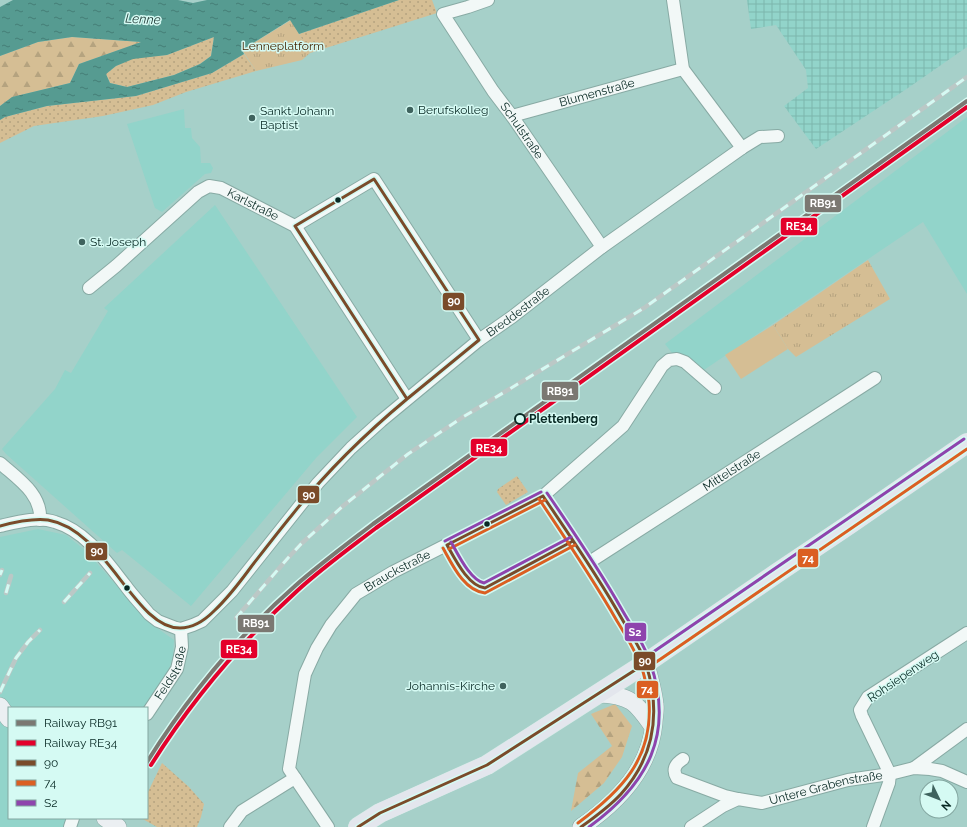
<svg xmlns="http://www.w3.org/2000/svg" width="967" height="827" font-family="Raleway,sans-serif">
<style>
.built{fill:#92d4ca}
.industrial{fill:url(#industrial-grid)}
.grass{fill:url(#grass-dots)}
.forest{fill:url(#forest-firs)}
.park{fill:url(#park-tufts)}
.pitch{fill:#d5be94}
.water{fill:url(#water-ripples);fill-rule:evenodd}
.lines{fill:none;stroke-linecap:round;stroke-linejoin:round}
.street-casing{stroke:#88aaa4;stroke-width:14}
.secondary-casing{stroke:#88aaa4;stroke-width:18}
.primary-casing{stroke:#d7eae7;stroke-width:20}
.street{stroke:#f2f8f7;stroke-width:12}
.secondary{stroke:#ebeff2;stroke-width:17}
.primary{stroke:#e3e6ed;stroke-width:19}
.rail-casing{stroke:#bbc8c6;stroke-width:4.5}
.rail{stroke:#d5faf3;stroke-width:3;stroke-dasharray:9;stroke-linecap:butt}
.bus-1-casing{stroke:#d5faf3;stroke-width:6}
.bus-2-casing{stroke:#d5faf3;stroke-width:6}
.bus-3-casing{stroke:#d5faf3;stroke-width:6}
.bus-1{stroke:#7a4b2a;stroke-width:3}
.bus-2{stroke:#db5f22;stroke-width:3}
.bus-3{stroke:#8e44ad;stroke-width:3}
.rail-1-casing{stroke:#d5faf3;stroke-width:7}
.rail-2-casing{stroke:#d5faf3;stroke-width:7}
.rail-1{stroke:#7b7872;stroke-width:4}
.rail-2{stroke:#e4002b;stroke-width:4}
.poi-dot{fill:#3f635e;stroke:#d5faf3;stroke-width:1.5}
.bus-dot{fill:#082924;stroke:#d5faf3;stroke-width:1.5}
.stop-dot{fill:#d5faf3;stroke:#082924;stroke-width:2}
.labels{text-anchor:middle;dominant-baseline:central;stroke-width:3;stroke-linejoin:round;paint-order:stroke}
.park-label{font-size:12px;fill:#472705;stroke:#d5faf3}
.street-label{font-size:12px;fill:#082924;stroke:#d5faf3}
.poi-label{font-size:12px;fill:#082924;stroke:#d5faf3;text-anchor:start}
.stop-label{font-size:12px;font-weight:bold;fill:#082924;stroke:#d5faf3;text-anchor:start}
.water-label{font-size:13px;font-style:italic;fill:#1f3935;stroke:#d5faf3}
.line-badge{stroke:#d5faf3;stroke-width:1.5}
.badge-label{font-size:11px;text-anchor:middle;font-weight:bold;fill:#fff}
</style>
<defs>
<pattern id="industrial-grid" width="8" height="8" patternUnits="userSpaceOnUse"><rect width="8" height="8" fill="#92d4ca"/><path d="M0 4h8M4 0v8" fill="none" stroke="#7cb6ad"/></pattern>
<pattern id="grass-dots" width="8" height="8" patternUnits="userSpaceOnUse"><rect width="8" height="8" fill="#d5be94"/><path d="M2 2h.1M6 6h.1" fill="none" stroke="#b5a37f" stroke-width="1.8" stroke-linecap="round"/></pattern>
<pattern id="forest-firs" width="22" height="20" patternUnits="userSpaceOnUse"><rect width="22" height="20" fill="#d5be94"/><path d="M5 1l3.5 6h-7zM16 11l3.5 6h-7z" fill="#b5a37f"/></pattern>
<pattern id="park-tufts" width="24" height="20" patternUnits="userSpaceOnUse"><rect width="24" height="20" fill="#d5be94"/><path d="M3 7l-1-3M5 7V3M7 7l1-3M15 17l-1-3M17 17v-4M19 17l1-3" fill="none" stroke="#b5a37f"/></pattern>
<pattern id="water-ripples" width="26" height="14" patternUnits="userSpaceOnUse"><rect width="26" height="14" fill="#569b91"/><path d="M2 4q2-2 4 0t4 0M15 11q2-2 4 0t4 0" fill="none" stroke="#457e76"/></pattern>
</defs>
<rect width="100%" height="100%" fill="#a6d0c9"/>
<path class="built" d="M184,109L185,128H191L192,138L200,147L201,163H210L213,168L211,173L205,174L162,212L155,208L127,124Z
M967,117V294L923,222L692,378L665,344Z
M215,205L357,417L316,458L191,606L122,550L117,553L6,454L2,449L55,389L65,370L71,373L108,311L104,308Z
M38,529L66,535L86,551L150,623L174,640L173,656L168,673L144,708H9V818H67L64,827H0V537Z"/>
<path class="industrial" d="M747,0H967V47L908,88L816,149L784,106L808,88L806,70L776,25L751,29Z"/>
<path class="grass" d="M399,0H432L437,13L310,53L299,34Z
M214,37L211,56L200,64L174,75L127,87L110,83L106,74L116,66L133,58L167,55Z
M244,54L256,71L186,92L153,105L103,116L34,126L0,143V120L5,117L47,106L136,96L212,73Z
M517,476L528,492L506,505L497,492L498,489Z
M162,763L189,787L204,804L201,817L197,827H157L141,818H147V794Z"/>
<path class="forest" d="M72,37L142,42L79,64L70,83L13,97L0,106V56L38,42Z
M615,704L632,726L622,757L604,783L571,811L578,773L612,746L591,714Z"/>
<path class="park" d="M291,20L310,53L302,60L256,71L242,50Z
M868,260L890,299L796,357L788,349L773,325Z"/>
<path class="pitch" d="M773,325L788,349L741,379L725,355Z"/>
<path class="water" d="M13,0H178L193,3L207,0H399L299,34L290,20L242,50L244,54L212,73L136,96L47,106L5,117L0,120V106L12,97L70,83L79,64L141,42L72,37L38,42L0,56V7ZM214,37L211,56L200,64L174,75L127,87L110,83L106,74L116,66L133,59L167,55Z"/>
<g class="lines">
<defs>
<g id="street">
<path id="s1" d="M488,0L468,7L443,14L493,91L512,116L602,247"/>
<path d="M673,0L683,69L742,148"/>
<path id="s2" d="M512,116L683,69"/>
<path d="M295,226L374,179L479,340"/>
<path id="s3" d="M89,288L116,266L198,192L209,186L221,188L295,226L407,399"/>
<path d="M0,463C18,479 42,494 40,520"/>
<path d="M543,496L588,563L609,597L646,663"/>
<path id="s4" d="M0,526C17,522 38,516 55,522C86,531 106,561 125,585C132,595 141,604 149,614L158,621L176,628L181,629L193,625L202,621L232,591L318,483L351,448L381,421L479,340L512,317L602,247L742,148L760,137L778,136"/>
<path id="s5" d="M588,563L875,378"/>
<path id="s6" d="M147,714L177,669L182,647L181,629"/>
<path d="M683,759C675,764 672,770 677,778L725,796L738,799"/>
<path d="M914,768L967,729"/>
<path d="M70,827L73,818"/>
<path d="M230,827L242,811L295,778"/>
<path id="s7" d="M328,827L289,769L305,674L317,648L331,625L356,594L393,572L543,496L623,426L655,377L662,366L669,360L677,359L685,362L715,388"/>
<path id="s8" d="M691,827L723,806L738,799L762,803L848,780L890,774L914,768L930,769L942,771L967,782"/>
<path d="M873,827L889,783L890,774L862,716L860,710L868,697L967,633"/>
</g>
<path id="secondary" d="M598,694C630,695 636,702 653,727
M0,706L9,719
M105,818L118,827
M581,827C618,802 650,769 654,723C654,717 656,711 655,705C654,691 649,677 646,663"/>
<path id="primary" d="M358,827L380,813L487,765L646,663L777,573L850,524L967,443"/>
</defs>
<use href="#street" class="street-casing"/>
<use href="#secondary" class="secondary-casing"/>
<use href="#primary" class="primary-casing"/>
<use href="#street" class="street"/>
<use href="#secondary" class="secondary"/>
<use href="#primary" class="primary"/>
<defs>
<path id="rail" d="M0,575L2,570
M6,593L11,576
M64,602L90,573
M236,618L288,558L301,544L343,506L408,454L463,417L644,308L967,77
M0,692L16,658L28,642L40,630"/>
</defs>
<use href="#rail" class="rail-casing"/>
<use href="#rail" class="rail"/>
<defs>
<path id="bus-1" d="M374,179L479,340L407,399L295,226Z
M543,496C570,536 598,576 622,619C630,633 641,648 646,664C661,712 655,756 621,794C609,807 595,817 581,827
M0,526C15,522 32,518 48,520C107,530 134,628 180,628C193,628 205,620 214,611C228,598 240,582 251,567C265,549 278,532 292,515C326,472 365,434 407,399
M447,545C455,559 468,586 485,588L573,541
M447,545L543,496
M358,827L380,813L487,765L646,663"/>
<path id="bus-2" d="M539,499C566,539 593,579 617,621C625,634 633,647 639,661C645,673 647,688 649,702C653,759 621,791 578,823
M443,548C452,564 464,591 485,593L575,545
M449,549L545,500
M649,667L967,449"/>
<path id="bus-3" d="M547,493C573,531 599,569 621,608C631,626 644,643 650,662C675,734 648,784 589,827
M445,541L541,492
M451,542C458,554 470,580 484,583L571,537
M643,659L964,439"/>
</defs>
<use href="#bus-1" class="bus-1-casing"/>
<use href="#bus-2" class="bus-2-casing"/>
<use href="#bus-3" class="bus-3-casing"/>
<use href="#bus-1" class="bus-1"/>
<use href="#bus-2" class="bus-2"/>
<use href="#bus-3" class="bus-3"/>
<defs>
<path id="rail-1" d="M147,762C188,697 237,637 295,586C320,564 347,544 373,524L967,101"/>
<path id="rail-2" d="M151,765C192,700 241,642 297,591C322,568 350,548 376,528L967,107"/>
</defs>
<use href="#rail-1" class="rail-1-casing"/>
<use href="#rail-2" class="rail-2-casing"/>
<use href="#rail-1" class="rail-1"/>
<use href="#rail-2" class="rail-2"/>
</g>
<g class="poi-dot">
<circle cx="410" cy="110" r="4"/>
<circle cx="252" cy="118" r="4"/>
<circle cx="82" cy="242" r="4"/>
<circle cx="503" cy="686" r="4"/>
</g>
<g class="bus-dot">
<circle cx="338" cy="200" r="3.5"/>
<circle cx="487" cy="524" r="3.5"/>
<circle cx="127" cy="588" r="3.5"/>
</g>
<circle class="stop-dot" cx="520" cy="419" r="5"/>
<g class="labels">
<g class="park-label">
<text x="283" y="46">Lenneplatform</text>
</g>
<g class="street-label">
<text stroke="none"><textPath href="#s2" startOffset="88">Blumenstraße</textPath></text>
<text stroke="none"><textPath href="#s1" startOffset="188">Schulstraße</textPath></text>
<text stroke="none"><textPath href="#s3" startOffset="206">Karlstraße</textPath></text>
<text stroke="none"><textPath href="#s4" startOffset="692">Breddestraße</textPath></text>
<text stroke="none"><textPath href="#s5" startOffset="171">Mittelstraße</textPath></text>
<text stroke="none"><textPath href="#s7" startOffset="309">Brauckstraße</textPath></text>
<text stroke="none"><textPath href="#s6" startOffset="48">Feldstraße</textPath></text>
<text transform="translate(903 676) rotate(-34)">Rohsiepenweg</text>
<text stroke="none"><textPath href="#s8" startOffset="145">Untere Grabenstraße</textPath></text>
</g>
<g class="poi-label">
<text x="418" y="110">Berufskolleg</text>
<text x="260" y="111">Sankt Johann<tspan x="260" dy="14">Baptist</tspan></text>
<text x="90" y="242">St. Joseph</text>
<text x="495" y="686" text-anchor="end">Johannis-Kirche</text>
</g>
<g class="stop-label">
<text x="529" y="419">Plettenberg</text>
</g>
<g class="water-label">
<text transform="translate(143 19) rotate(3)">Lenne</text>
</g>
</g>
<g class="line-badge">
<rect x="804" y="194" width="38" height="19" rx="4" fill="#7b7872"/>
<rect x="780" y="217" width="38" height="19" rx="4" fill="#e4002b"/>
<rect x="442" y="292" width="23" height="19" rx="4" fill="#7a4b2a"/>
<rect x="541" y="381" width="38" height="20" rx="4" fill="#7b7872"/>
<rect x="470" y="438" width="38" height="19" rx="4" fill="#e4002b"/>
<rect x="297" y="485" width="23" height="19" rx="4" fill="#7a4b2a"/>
<rect x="85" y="542" width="23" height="19" rx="4" fill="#7a4b2a"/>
<rect x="797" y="548" width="22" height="20" rx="4" fill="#db5f22"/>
<rect x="237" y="614" width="38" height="19" rx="4" fill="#7b7872"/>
<rect x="624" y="622" width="23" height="20" rx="4" fill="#8e44ad"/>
<rect x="220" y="639" width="38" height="20" rx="4" fill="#e4002b"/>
<rect x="633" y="651" width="23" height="20" rx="4" fill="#7a4b2a"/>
<rect x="636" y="680" width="23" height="19" rx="4" fill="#db5f22"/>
</g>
<g class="badge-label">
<text x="823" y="207">RB91</text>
<text x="799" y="230">RE34</text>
<text x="454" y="305">90</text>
<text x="560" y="395">RB91</text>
<text x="489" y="452">RE34</text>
<text x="309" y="499">90</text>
<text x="97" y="555">90</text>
<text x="808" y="562">74</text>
<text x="256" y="627">RB91</text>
<text x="635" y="636">S2</text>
<text x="239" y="653">RE34</text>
<text x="645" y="665">90</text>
<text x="647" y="693">74</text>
</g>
<rect x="8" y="707" width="140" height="112" fill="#d5faf3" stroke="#83a6a0"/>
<rect x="16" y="720" width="20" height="6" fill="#7b7872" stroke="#83a6a0"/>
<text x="44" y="727" font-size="12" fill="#082924">Railway RB91</text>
<rect x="16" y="740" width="20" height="6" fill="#e4002b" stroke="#83a6a0"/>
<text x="44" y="747" font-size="12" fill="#082924">Railway RE34</text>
<rect x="16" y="760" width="20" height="6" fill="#7a4b2a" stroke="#83a6a0"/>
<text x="44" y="767" font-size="12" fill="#082924">90</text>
<rect x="16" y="780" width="20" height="6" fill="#db5f22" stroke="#83a6a0"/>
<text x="44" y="787" font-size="12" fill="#082924">74</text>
<rect x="16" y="800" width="20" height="6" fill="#8e44ad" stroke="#83a6a0"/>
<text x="44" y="807" font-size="12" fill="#082924">S2</text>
<g transform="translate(939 799) rotate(133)"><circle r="19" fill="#d5faf3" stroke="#83a6a0"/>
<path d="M0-3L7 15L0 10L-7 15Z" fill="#3f635e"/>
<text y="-6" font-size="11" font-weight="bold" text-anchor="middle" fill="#082924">N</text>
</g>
</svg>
